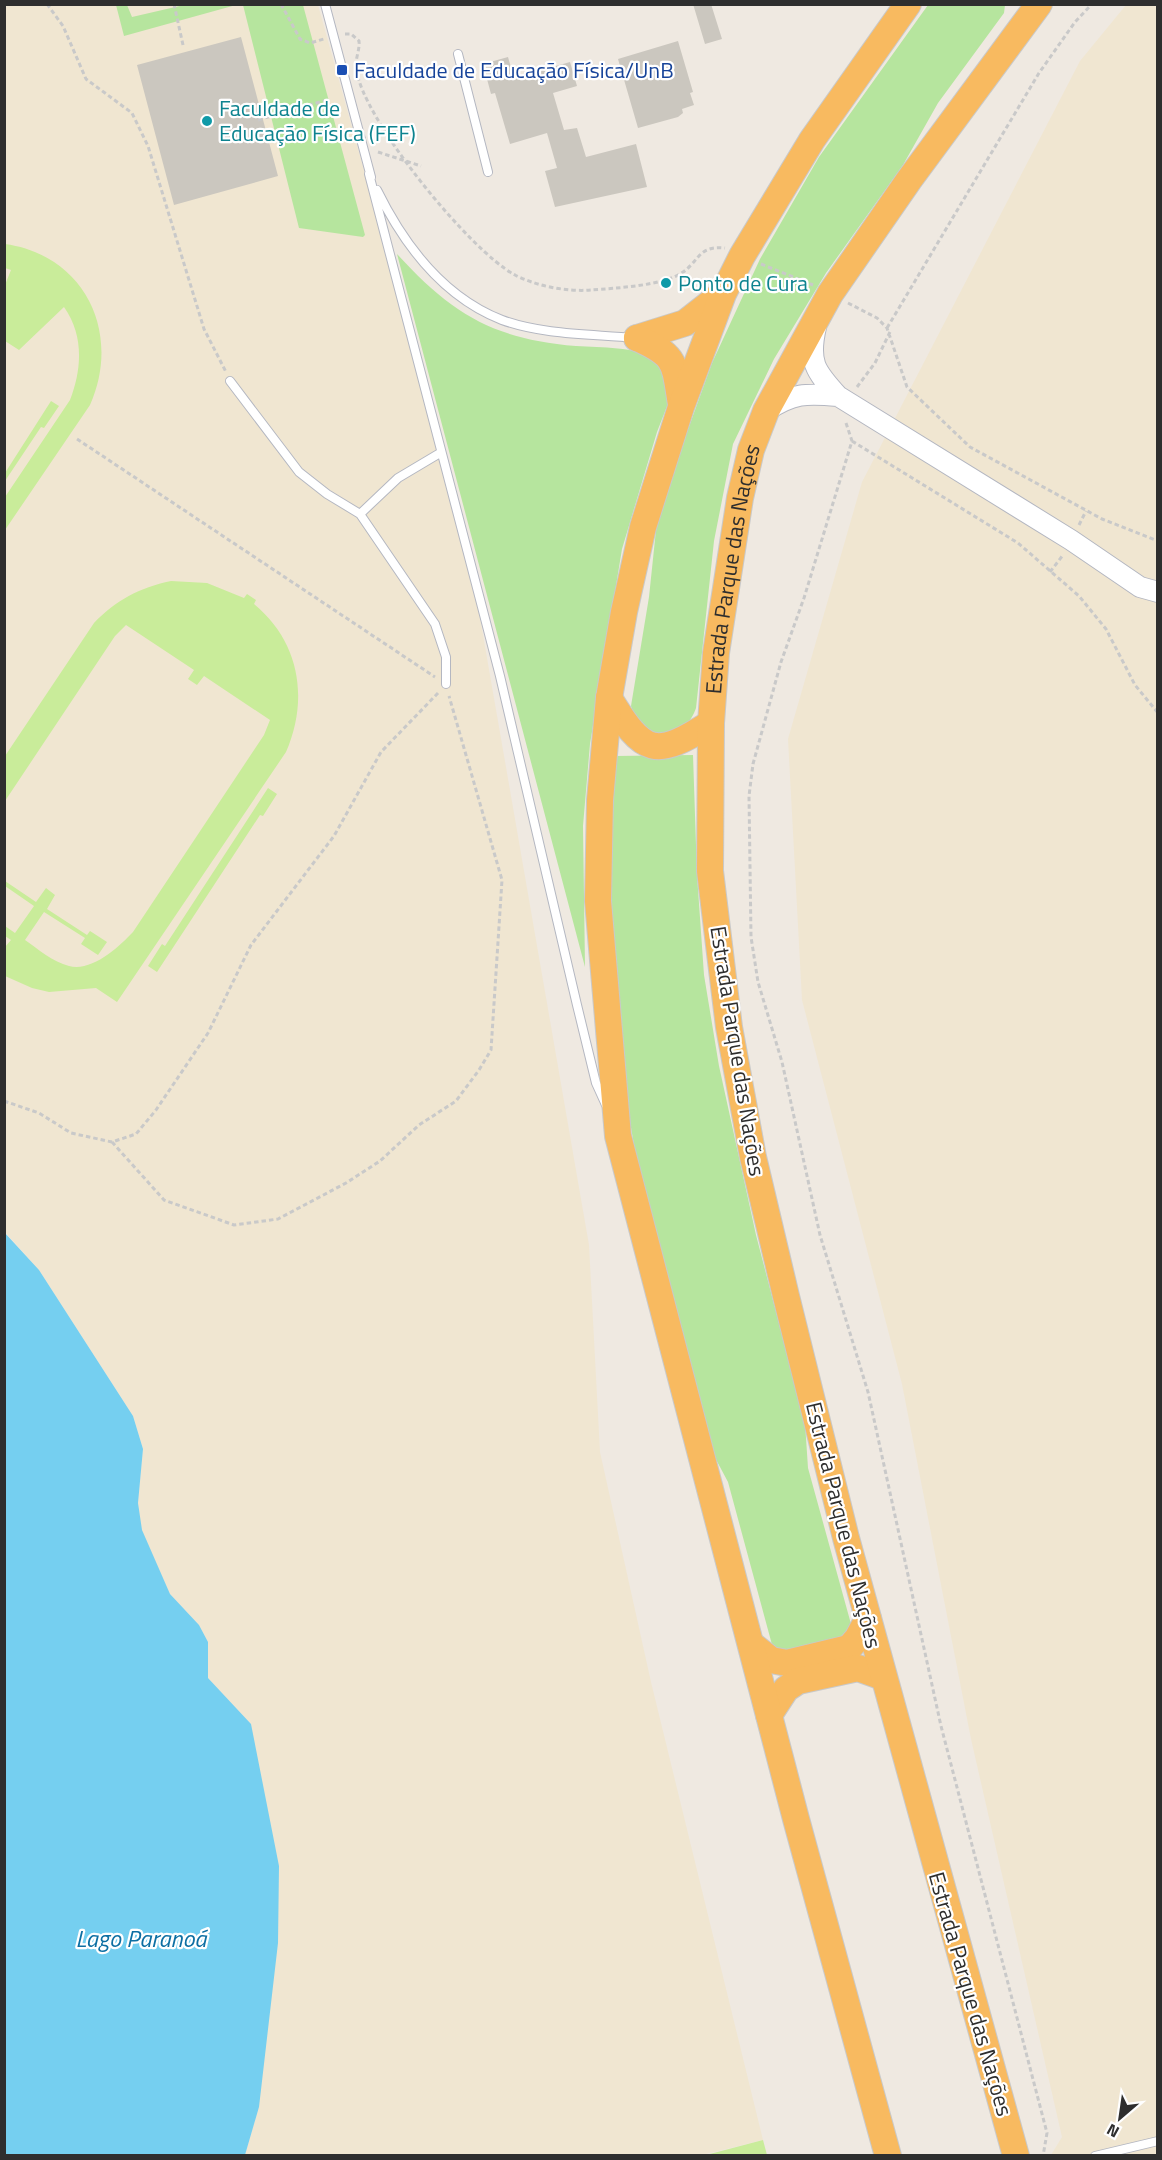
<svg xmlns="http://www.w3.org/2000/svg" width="1162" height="2160" font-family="'Titillium Web',sans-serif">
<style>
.education{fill:#f0e6d1}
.green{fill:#b6e59e}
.pitch{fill:#c9ec9a}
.water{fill:#75cff0}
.building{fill:#cbc7bf}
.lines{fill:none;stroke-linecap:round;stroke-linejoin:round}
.service-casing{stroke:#b4b7c1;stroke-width:10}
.tertiary-casing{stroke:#b4b7c1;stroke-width:22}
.trunk-casing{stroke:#c9c9c9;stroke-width:28}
.path{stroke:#c9c9c9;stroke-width:3;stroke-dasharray:4.5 3;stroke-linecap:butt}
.service{stroke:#fff;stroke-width:8}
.tertiary{stroke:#fff;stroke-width:20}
.trunk{stroke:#f8ba60;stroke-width:26}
.transit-dot{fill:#1a4fb4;stroke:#fff;stroke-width:2}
.culture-dot{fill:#0f9aa8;stroke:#fff;stroke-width:2}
.labels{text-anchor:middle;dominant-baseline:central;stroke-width:4.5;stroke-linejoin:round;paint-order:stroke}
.transit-label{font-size:22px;fill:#164399;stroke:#fff;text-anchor:start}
.culture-label{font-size:22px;fill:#0d838f;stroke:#fff;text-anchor:start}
.street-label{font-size:22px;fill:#2e2e2e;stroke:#fff}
.water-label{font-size:24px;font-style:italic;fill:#0d6fa3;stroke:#fff}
</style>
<rect width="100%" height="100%" fill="#efe9e1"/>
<path class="education" d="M5,5H318L466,537L589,1245L600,1452L651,1682L763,2140L698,2156L245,2155L259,2107L251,1724L208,1678V1642L199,1625L170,1594L141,1530L138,1503L143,1449L133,1416L39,1270L5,1232Z
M1126,5H1157V2155H1051L1062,2137L971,1739L902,1384L802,1000L788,739L862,482L1080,61Z"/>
<path class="green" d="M116,5H127L132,17L184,5H236L124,36Z
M243,5H303L365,235L363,237L299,228Z
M928,5H1005L1004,13L938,103L903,165L826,273L774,359L733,444L714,541L696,708C692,721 677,739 662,737C655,735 647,731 639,728L631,706L649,597L656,530L674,468L712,363L760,259L819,157Z
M397,254C452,314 493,339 576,346C603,348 633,346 657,359L671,396L657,432L622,549L590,744L583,826L585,967Z
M693,755L697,875L704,975L719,1066L756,1235L805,1423L808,1468L851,1624L843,1643L774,1652L728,1482L712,1452L636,1156C611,1024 605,890 615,756Z"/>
<path class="pitch" d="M5,244C85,255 122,333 90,405L5,530V497L70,400C82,369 84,335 64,307L19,350L5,341V285L11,270L5,268Z
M51,401L59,406L44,428L41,427L5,481V473Z
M171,581L207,583L244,598L247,594L256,600L254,604C300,642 309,699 286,752L117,1002L96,988L49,992L32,988L5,976V947L11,940L5,936V926L15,933L34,906L5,886V881L36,902L46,888L55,895L47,909L87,935L90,931L107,942L98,955L81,944L85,938L44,912L25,940C38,949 53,962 69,966C92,972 119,947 133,932L264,735L270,720L204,676L197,685L188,679L194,670L126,625L115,636L5,801V756L94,623C116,600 139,588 171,581Z
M268,788L277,794L263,816L260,815L157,972L148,966L162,944L165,946Z
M763,2140L767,2155H706Z"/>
<path class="water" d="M4,1232L39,1270L133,1416L143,1449L138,1503L142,1530L170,1594L199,1625L208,1642V1678L251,1724L279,1866L278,1943L259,2107L245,2155H5Z"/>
<path class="building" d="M693,4H711L722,39L705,44Z
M241,37L278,176L174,205L137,65Z
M678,41L693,92L690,93L694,105L682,109L683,113L678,117L638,128L618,59Z
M508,57L514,78L570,62L577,86L553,93L564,130L577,128L586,157L636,144L647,187L555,207L545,171L557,168L547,133L510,144L495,93L491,94L483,64Z"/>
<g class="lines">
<defs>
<path id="service" d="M325,4L371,177
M458,54L488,172
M369,174L500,676L577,1005L596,1083L606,1105
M377,190C404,245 443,297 502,320C543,335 592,334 634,338
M230,381L299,472L327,494L360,514
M440,453L398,478L360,514L435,624L446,657V684
M1095,2156L1158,2141"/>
<path id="tertiary" d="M816,327C808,362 815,371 838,396L1071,540L1140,587L1158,592
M766,411C793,393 806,393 838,396"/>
<g id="trunk">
<path d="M637,338L685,323L722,294"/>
<path d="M637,338C677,356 674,362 681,404"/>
<path d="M609,698C644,755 655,759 711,723"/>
<path d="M752,1645L771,1660L787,1663L849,1648L857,1639L868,1619"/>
<path d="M769,1715L786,1689L798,1681L858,1668L883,1677"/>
<path d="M888,2156L796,1819L618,1136L598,901L600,800L609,698L624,612L643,527L681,407L723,294L742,256L812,140L908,4"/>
<path id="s1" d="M1016,2156L846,1538L786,1296L753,1157L729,1027L710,871L711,723L716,653L740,498L751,450L766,411L830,294L909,180L1039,4"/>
</g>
</defs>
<use href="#service" class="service-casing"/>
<use href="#tertiary" class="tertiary-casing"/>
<use href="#trunk" class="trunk-casing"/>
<path class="path" d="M47,4L63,26L86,79L132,113L148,146L204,329L226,372
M174,4L183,45
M281,4L300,39L310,43L324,39
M345,34H351L359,41C360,50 355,59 356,68C362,119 470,251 515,275C536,286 567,292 591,290C616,288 659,286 680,274C699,263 697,245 725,248
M258,120L330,99
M378,152L421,166
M761,264L813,285
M848,303L877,318L887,328L907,387L970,447L1102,519L1158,541
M887,328L1039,73L1075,22L1092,4
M857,387L875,363L890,332
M846,423L852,441L804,598L781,662L753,764L749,796L751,937L758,982L782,1062L820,1235L868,1392L941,1726L1047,2133L1043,2156
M77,439L435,677
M852,441L1018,543L1079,596L1106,629L1135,685L1158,713
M1079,525L1086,511
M1050,572L1063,555
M4,1101L39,1113L71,1133L112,1142L136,1134L156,1110L208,1033L251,945L334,836L381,752L438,693
M112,1142L164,1200L234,1225L278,1219L346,1183L380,1161L419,1125L456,1101L479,1070L491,1050L502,880L449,696"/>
<use href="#service" class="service"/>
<use href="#tertiary" class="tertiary"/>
<use href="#trunk" class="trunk"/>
</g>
<rect class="transit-dot" x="336" y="64" width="12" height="12" rx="3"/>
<g class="culture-dot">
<circle cx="207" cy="121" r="6"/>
<circle cx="666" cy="283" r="6"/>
</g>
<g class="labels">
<g class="transit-label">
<text x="354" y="70">Faculdade de Educação Física/UnB</text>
</g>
<g class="culture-label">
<text x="219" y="108">Faculdade de<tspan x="219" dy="25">Educação Física (FEF)</tspan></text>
<text x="678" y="283">Ponto de Cura</text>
</g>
<g class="street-label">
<text stroke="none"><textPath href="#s1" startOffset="1626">Estrada Parque das Nações</textPath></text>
<text transform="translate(738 1051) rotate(81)">Estrada Parque das Nações</text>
<text transform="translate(844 1525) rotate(76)">Estrada Parque das Nações</text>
<text transform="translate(971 1994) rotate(74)">Estrada Parque das Nações</text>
</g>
<g class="water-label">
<text x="141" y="1938">Lago Paranoá</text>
</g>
</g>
<rect width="1162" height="2160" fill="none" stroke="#2e2e2e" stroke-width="12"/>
<g transform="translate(1120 2118) rotate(209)" stroke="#ffffff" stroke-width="4.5" paint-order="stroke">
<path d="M0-4.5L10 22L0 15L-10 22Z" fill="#2e2e2e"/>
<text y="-9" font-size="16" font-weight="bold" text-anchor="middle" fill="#2e2e2e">N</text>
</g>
</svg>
